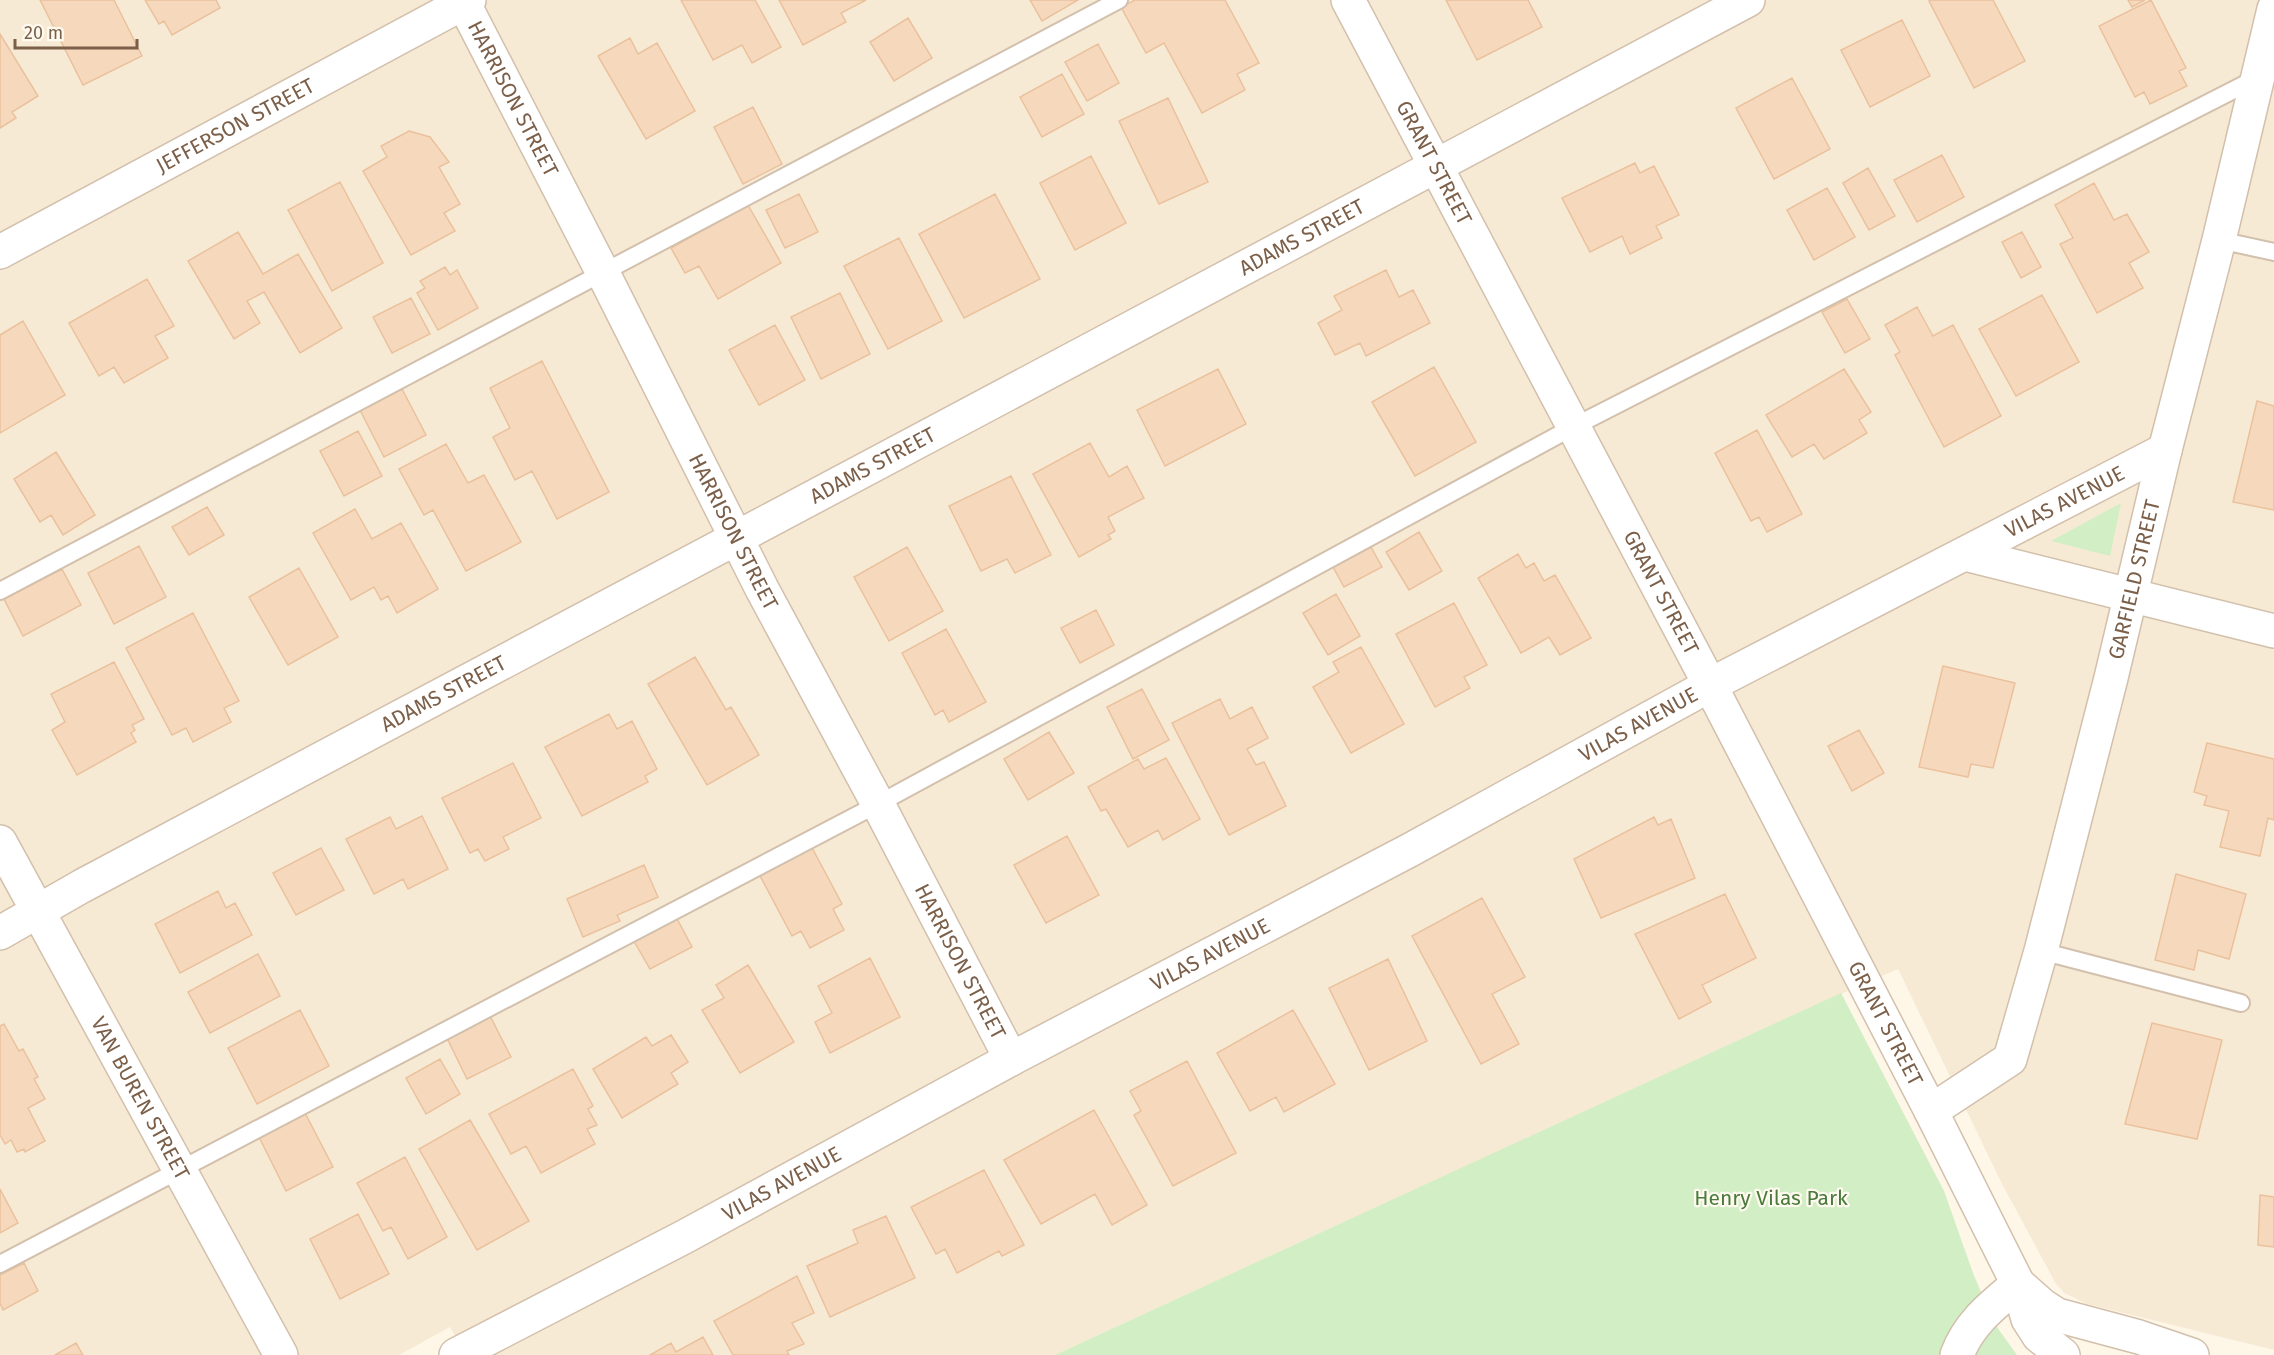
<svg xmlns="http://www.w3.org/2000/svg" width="2274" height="1355" font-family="'Fira Sans',sans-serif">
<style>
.residential{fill:#f7ead5}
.green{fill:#d1eec4}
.building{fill:#f6d9bd;stroke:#eac19c;stroke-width:1.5}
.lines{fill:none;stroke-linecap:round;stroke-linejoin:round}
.lane-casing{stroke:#d2c0ac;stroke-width:20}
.street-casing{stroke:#d2c0ac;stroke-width:36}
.lane{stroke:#fff;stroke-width:16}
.street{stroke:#fff;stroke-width:33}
.labels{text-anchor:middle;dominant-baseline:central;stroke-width:4.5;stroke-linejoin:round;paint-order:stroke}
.street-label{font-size:21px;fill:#7b5f49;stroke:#fffaf0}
.park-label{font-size:21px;fill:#4a7b3c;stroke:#fffaf0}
</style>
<rect width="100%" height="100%" fill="#fef7e8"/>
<path class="residential" d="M0,0H2274V1350L2087,1304L2064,1293L2056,1284L2002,1184L1898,969L1816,1005L1055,1355H466L450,1327L399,1355H0Z"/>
<path class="green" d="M2121,503L2110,556L2051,541Z
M1841,993L1944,1191L1973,1273L1994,1323L2017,1355H1055Z"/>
<path class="building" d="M40,0H114L142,56L83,85Z
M145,0H216L220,8L172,35L164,21L159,24Z
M681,0H755L781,47L752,63L742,45L713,60Z
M779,0H866L841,13L846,22L803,45Z
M1030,0H1078L1042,21Z
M1135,0H1225L1259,63L1237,74L1245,90L1202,113L1164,43L1146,53L1121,7Z
M1446,0H1528L1542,27L1477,60Z
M1931,0H1993L2025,61L1974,88L1929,1Z
M2128,0H2145L2132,7Z
M2151,0L2186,68L2179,71L2187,86L2150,104L2144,92L2135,97L2099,26Z
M908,18L932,58L894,81L870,42Z
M1902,20L1930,76L1870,107L1841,50Z
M0,34L38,96L12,112L16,118L0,128Z
M630,38L638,54L657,43L695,111L646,139L598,56Z
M1098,44L1119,83L1087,101L1065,62Z
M1062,74L1084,114L1042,137L1020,97Z
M1792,78L1830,149L1774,179L1736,108Z
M1168,98L1208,182L1159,204L1119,121Z
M753,107L782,164L743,184L714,127Z
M409,131L430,137L449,162L439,167L460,204L444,213L455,231L411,255L363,171L387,157L381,146Z
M1942,155L1964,197L1917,222L1894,180Z
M1091,156L1126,223L1075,250L1040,183Z
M1635,163L1640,173L1654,166L1679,215L1656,226L1662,238L1630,254L1622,236L1590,252L1562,198Z
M1868,168L1895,216L1869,230L1843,183Z
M340,182L383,263L332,291L288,210Z
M2094,183L2114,220L2127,214L2149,252L2129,263L2143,288L2097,313L2060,244L2073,238L2055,205Z
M1827,188L1855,237L1814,260L1787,210Z
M799,194L818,232L785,248L766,210Z
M995,194L1040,279L964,318L919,234Z
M748,205L781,263L718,299L699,266L685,273L671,248Z
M238,232L263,274L298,254L342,328L300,353L264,292L247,301L260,323L234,339L188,261Z
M2022,232L2041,267L2021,278L2002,242Z
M899,238L942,321L888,349L844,266Z
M445,267L450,275L457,270L478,308L438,330L417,293L425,288L420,281Z
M1386,270L1399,297L1413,290L1430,323L1366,356L1360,343L1335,355L1318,323L1342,310L1334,296Z
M147,279L174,326L155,336L168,358L124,383L114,367L99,376L69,323Z
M840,293L870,354L821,379L791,317Z
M2042,295L2079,362L2016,396L1979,329Z
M411,298L430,334L392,353L373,317Z
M1847,299L1870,339L1845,353L1822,312Z
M1917,307L1933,336L1953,325L2001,416L1944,447L1895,355L1900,352L1885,325Z
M23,321L65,395L0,433V335Z
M775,325L805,380L759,405L729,350Z
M542,361L609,492L557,519L532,471L515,480L493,437L510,428L490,388Z
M1434,367L1476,442L1415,476L1372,402Z
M1218,369L1246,424L1165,466L1137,410Z
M1844,369L1871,412L1859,420L1867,433L1824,459L1814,444L1792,457L1766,415Z
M402,389L426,435L384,457L360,410Z
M2257,401L2274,406V510L2233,502Z
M1757,430L1802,514L1767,532L1759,517L1751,521L1715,453Z
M358,431L382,476L344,496L320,451Z
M1090,443L1109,477L1127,466L1144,498L1108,517L1115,531L1108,535L1111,539L1079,557L1033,474Z
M446,444L468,483L484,475L521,542L466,571L433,510L424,515L399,469Z
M56,452L95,515L63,535L51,515L40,522L14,479Z
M1011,476L1051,555L1015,573L1007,559L981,571L949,506Z
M207,507L224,535L189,555L172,527Z
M355,509L372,539L401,523L438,589L397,613L388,596L381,600L374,587L351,600L313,533Z
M1419,532L1442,571L1409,590L1386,552Z
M139,546L166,597L114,624L88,573Z
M907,547L943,611L889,641L854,577Z
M1371,547L1382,567L1344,587L1333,567Z
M1518,554L1526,568L1534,563L1544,581L1555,575L1591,638L1560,655L1549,637L1521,653L1478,578Z
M299,568L338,637L288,665L249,597Z
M62,569L81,605L23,636L4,599Z
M1336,594L1360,636L1328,655L1303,613Z
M1454,603L1487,665L1464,677L1470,688L1435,707L1396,634Z
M1096,610L1114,645L1080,663L1061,628Z
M193,613L239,701L224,708L231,722L193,742L186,728L172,735L126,648Z
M946,629L986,702L949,722L943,710L935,715L902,653Z
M1361,647L1404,724L1351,753L1313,687L1339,672L1333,662Z
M695,657L726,710L731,707L759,755L707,785L648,684Z
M114,662L144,719L132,725L135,730L131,733L136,742L77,775L52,730L65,722L51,694Z
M1943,666L2015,683L1993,768L1971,764L1968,777L1919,767Z
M1142,689L1169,740L1133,759L1107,707Z
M1220,699L1230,719L1252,707L1268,738L1247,749L1256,765L1264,762L1286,806L1229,835L1172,723Z
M609,714L617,729L632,721L657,769L645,776L648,782L582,816L545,747Z
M1859,730L1884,773L1852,791L1828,746Z
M1049,732L1074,773L1028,800L1004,759Z
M2207,743L2274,759V820L2268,818L2260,856L2220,847L2229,811L2204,805L2207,796L2194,792Z
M1166,758L1200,819L1163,840L1158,830L1128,847L1106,809L1101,811L1088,787L1138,759L1144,769Z
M513,763L541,818L503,837L509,849L485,861L478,849L470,853L442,798Z
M422,816L448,869L408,889L403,879L374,894L346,839L390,817L396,829Z
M1654,817L1658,825L1671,819L1695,878L1601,918L1574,859Z
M1067,836L1099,895L1046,923L1014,865Z
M810,844L842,904L833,909L844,930L810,948L801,931L792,936L758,872Z
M321,848L344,890L296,915L273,873Z
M644,865L658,897L617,915L620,921L583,937L567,899Z
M2176,874L2246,894L2229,959L2198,950L2194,970L2155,960Z
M218,891L226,908L235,903L252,935L180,973L155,924Z
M1725,894L1756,958L1702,985L1711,1002L1679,1019L1635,934Z
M1482,898L1525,977L1492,994L1519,1044L1481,1064L1412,936Z
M674,913L692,947L650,969L631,936Z
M258,954L280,996L210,1033L188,992Z
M870,958L900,1017L830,1053L815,1022L832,1013L818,986Z
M1388,959L1427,1041L1369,1070L1329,988Z
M748,965L794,1042L740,1073L702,1010L724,998L716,985Z
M300,1010L329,1066L257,1104L228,1048Z
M487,1010L511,1057L467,1079L444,1032Z
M1293,1010L1335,1084L1284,1112L1276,1097L1250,1111L1217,1053Z
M2152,1023L2222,1040L2197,1139L2125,1124Z
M4,1024L19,1051L23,1049L38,1077L34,1079L45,1099L28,1108L45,1141L25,1152L24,1149L17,1152L11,1140L5,1144L0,1135V1026Z
M671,1035L688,1062L671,1073L678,1084L622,1118L593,1069L646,1037L652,1046Z
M440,1059L460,1094L426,1114L406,1078Z
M1187,1061L1236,1153L1173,1186L1134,1115L1141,1111L1130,1091Z
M573,1069L593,1106L588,1109L597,1125L587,1129L595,1144L541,1173L526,1146L511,1154L489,1114Z
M1094,1110L1147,1205L1112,1225L1095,1194L1041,1224L1004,1160Z
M304,1111L333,1167L286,1191L258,1135Z
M470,1120L529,1221L477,1250L419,1149Z
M405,1157L447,1237L408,1259L391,1227L383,1231L357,1183Z
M984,1170L1024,1245L1002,1256L999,1251L957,1273L945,1249L936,1254L911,1207Z
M0,1189L18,1223L0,1233Z
M2260,1195L2274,1197V1247L2258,1245Z
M358,1214L389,1274L340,1299L310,1239Z
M886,1216L915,1278L830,1317L807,1266L858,1243L853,1230Z
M24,1263L38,1291L3,1310L0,1303V1275Z
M797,1276L814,1313L792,1323L804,1344L787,1351L789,1355H733L714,1321Z
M703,1337L713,1355H650L671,1343L676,1352Z
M76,1343L83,1355H55Z"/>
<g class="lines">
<defs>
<path id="lane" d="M2219,240L2274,252
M0,591L1119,0
M2041,951L2241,1003
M0,1264L878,804L1573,427L2259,77"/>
<g id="street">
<path id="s1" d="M462,0L603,273L762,589L878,804L1011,1059"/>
<path id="s2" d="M1348,0L1710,685L1931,1111L2018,1284L2028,1319L2039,1336L2063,1355"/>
<path id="s3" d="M0,252L469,0"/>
<path d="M1965,554L2274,631"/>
<path id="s4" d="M0,842L281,1355"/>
<path id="s5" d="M0,933L82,886L1748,0"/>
<path id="s6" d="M1931,1111L2010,1059L2041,951L2111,678L2165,450L2219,240L2274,9"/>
<path d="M2018,1284L2043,1306L2057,1315L2139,1337L2192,1355"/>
<path id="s7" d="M456,1355L684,1237L1011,1059L1410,850L1710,685L2165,450"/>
<path d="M1957,1355C1969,1323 1993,1305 2018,1284"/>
</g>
</defs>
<use href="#lane" class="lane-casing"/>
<use href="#street" class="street-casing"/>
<use href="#lane" class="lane"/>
<use href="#street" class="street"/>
</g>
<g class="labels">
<g class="street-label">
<text stroke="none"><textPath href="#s1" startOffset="111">HARRISON STREET</textPath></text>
<text stroke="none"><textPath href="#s3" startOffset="267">JEFFERSON STREET</textPath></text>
<text stroke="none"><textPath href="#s2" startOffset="184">GRANT STREET</textPath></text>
<text stroke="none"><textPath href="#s5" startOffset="1476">ADAMS STREET</textPath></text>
<text stroke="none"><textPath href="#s5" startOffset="990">ADAMS STREET</textPath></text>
<text stroke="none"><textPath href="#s7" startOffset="1821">VILAS AVENUE</textPath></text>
<text stroke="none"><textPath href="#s1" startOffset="597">HARRISON STREET</textPath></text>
<text stroke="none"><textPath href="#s6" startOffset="590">GARFIELD STREET</textPath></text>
<text stroke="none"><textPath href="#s2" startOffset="670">GRANT STREET</textPath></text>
<text stroke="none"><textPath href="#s5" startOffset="504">ADAMS STREET</textPath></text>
<text stroke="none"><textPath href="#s7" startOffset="1340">VILAS AVENUE</textPath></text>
<text stroke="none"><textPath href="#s7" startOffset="854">VILAS AVENUE</textPath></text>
<text stroke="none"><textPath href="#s1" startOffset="1083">HARRISON STREET</textPath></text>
<text stroke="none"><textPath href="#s2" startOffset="1156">GRANT STREET</textPath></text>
<text stroke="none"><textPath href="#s4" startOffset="292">VAN BUREN STREET</textPath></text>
<text stroke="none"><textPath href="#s7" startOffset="368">VILAS AVENUE</textPath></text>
</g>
<g class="park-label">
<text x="1771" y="1198">Henry Vilas Park</text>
</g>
</g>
<path d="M15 39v9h122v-9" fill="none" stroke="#7b5f49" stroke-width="3"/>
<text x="24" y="39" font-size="18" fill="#7b5f49" stroke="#fffaf0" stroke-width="4.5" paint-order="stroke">20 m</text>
</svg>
